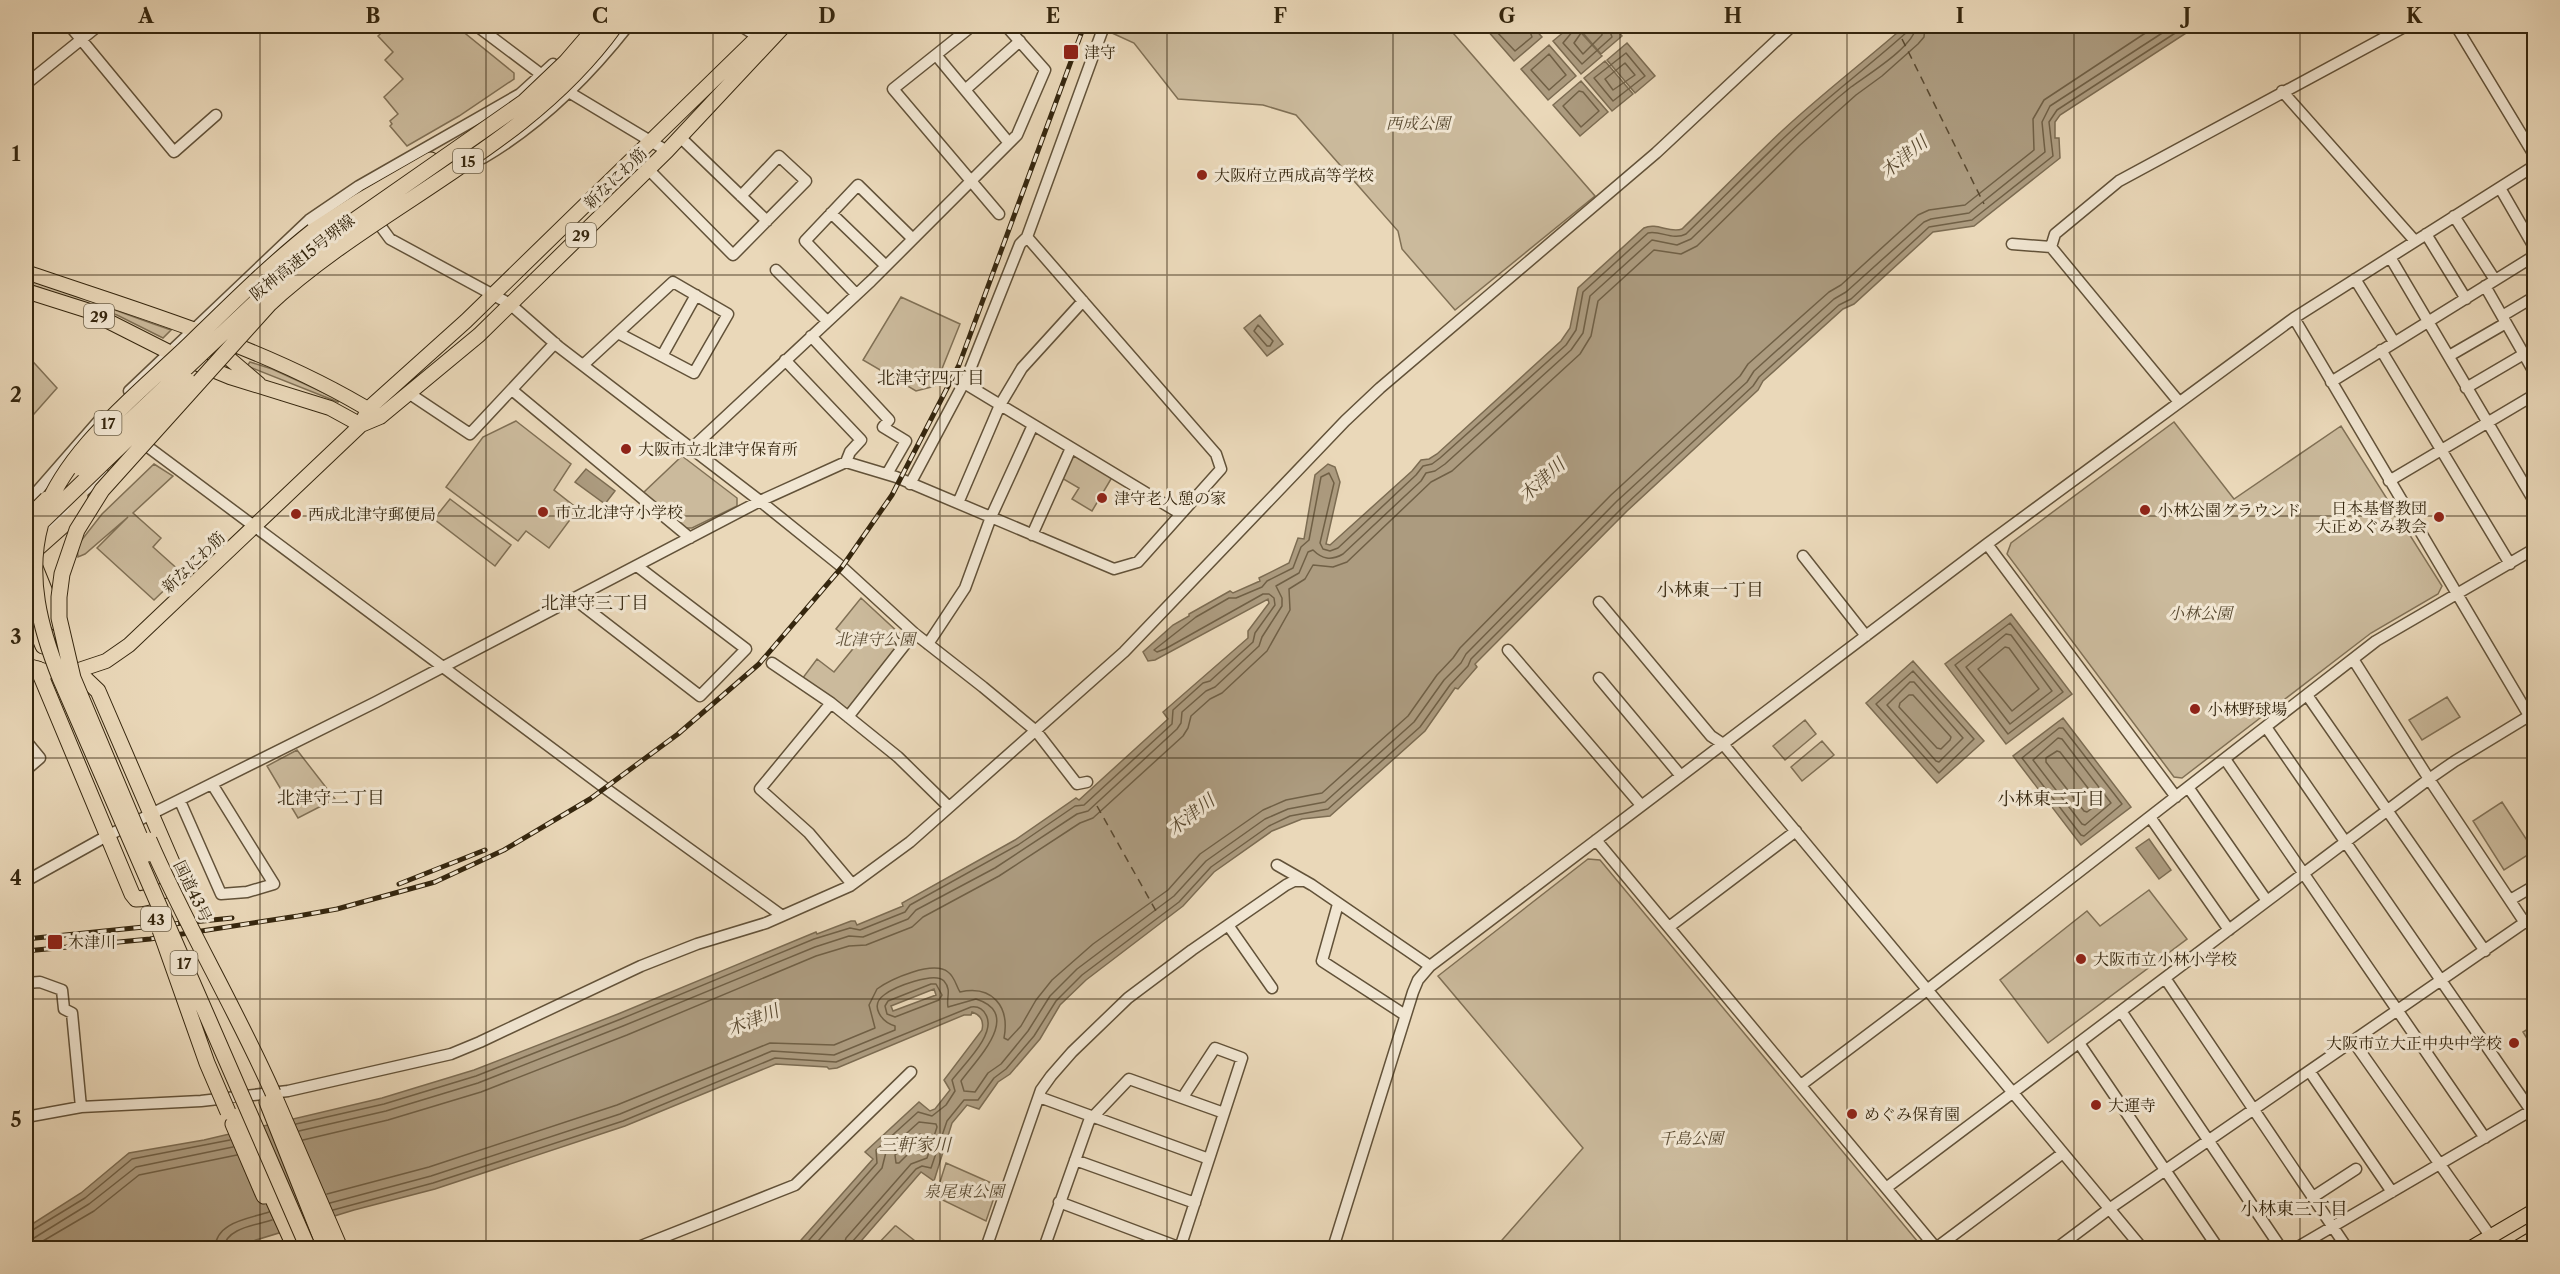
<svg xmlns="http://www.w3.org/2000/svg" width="2560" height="1274" font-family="'Libre Caslon Text','Noto Serif JP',serif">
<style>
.green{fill:#cbba9c;stroke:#807055;stroke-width:1.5}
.water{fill:#ac9b7f;stroke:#7c6c52;stroke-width:1.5;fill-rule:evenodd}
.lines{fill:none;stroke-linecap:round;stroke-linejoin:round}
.shore{stroke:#706046;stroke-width:1.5}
.ferry{stroke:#594930;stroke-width:1.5;stroke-dasharray:8 6;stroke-linecap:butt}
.minor-casing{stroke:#625239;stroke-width:13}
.major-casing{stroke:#35260e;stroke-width:16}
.highway-casing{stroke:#35260e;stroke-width:17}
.minor{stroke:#f1e6d2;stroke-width:10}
.major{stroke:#ead8b9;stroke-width:14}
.highway{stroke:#ead8b9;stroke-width:15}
.rail-casing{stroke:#35260e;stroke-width:5}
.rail{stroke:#f1e6d2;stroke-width:3;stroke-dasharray:9;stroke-linecap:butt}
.highway-bridge-casing{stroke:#35260e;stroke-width:17;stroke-linecap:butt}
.highway-bridge{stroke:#ead8b9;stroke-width:15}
.grid{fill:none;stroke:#35260e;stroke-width:1.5;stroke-opacity:0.55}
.poi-dot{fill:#8f2418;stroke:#f1e6d2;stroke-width:2}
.labels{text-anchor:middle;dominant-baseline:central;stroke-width:6;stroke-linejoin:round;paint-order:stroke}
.shield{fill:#f1e6d2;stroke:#6d6049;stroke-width:1.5}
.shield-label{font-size:15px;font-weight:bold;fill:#35260e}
.poi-label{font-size:16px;fill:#35260e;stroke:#f1e6d2;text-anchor:start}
.park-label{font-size:16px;font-style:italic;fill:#5a4b32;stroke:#f1e6d2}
.street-label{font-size:16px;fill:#35260e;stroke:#f1e6d2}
.water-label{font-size:18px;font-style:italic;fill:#594930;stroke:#f1e6d2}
.neighbourhood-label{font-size:18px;fill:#35260e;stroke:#f1e6d2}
.neatline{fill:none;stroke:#35260e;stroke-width:2}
.grid-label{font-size:20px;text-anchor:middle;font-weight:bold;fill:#35260e}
</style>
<rect width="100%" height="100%" fill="#ead8b9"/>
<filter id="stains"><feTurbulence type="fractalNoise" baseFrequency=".00333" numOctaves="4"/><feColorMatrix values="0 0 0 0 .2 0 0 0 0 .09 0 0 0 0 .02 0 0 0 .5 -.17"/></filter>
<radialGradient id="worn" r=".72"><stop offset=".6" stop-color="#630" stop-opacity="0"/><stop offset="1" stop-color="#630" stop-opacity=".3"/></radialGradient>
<path class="green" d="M389,26H456L514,73V79L459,116L407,146L390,126L392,124L390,121L398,114L384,97L403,79L385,60L393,52L378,36Z
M1114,26H1447L1595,196L1455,310L1402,249L1398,231L1296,115L1263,105L1178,99L1134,43L1112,33Z
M26,277C75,294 122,314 171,330L163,338L117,315L26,283Z
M901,297L960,324L935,386L916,391L863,360Z
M26,354L57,388L26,423Z
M250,362L272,369L340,400L338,402L247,366Z
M516,421L571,464L554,490L578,509L549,548L526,531L518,541L446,487L483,437Z
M2174,422L2234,499L2341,426L2442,586L2438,594L2371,633L2182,778L2174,777L2007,554L2011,543Z
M1072,452L1110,474L1111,479L1092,511L1072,499L1079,488L1060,477Z
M682,456L737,498V506L692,528H685L643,493Z
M154,464L173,476L133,513L161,538L153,547L182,573L154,600L97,548L128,517L85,554L78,557L77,546L102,514Z
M450,499L511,545L495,566L434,519Z
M861,598L901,635L902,639L848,712L802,679L817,659L834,672L856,645L836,629Z
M2447,697L2460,717L2422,740L2409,720Z
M1805,720L1816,734L1785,760L1773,746Z
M1822,741L1834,755L1802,781L1791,767Z
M297,750L335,799L298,818L267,766Z
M2502,802L2534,851L2504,870L2473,821Z
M1588,859L1600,860L1923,1248H1495L1583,1148L1438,976Z
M2149,890L2187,939L2048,1043L2000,980L2087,911L2100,926Z
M2534,1025V1050L2523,1032Z
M946,1163L998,1186L986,1221L928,1193L933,1183L939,1185Z
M895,1226H896L924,1248H874Z"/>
<path class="water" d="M1492,26H1532L1542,37L1514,61L1487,30Z
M1571,26H1575L1602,56L1581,74L1553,41Z
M1577,26H1613L1622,36L1601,54Z
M1905,26H2197L2060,115L2055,122V138H2059L2060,158L1974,226L1933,232L1854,304L1843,309L1763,381L1758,390L1627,511L1475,664L1477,667L1458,689L1455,688L1425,731L1330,816L1302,819L1272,831L1214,872L1183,906L1086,980L1060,1005L1040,1039L1010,1074L998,1082L979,1109L967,1105L952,1123L934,1181L921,1172L855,1248H794L873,1159L865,1152L919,1102L930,1111L935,1109L950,1090L944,1080L982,1030C984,1021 981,1015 972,1012L971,1015H964L837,1068L829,1069L827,1067L776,1064L625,1126L435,1189L354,1210L230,1248H26V1228L81,1193L129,1153L204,1140L382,1098L474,1070L618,1014L816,932L817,934L851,921H855L857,925L903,906L902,903L1015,840L1076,798L1079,800L1168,719L1163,712L1248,638V631L1269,603L1268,599L1155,660L1148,661L1143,652L1173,625L1189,616V614L1230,591L1233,593L1260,581L1259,578L1289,563L1298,538L1304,539L1315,475L1328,464L1335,467L1340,482L1326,544L1330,545L1412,471L1421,460L1429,459L1437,454L1561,341L1570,328L1578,288L1644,228C1657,222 1670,234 1682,229C1716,196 1749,162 1783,130C1823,93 1865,61 1905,26ZM934,989L936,995L893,1011L891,1006Z
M1627,43L1655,76L1635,93L1607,60Z
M1549,45L1576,76L1548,100L1521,69Z
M1605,61L1633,94L1612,111L1584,78Z
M1581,81L1608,112L1580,136L1553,105Z
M1260,315L1283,344L1267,356L1244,328Z
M586,469L615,491L605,504L575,482Z
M2011,614L2072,694L2006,744L1945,664Z
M1913,661L1984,741L1937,783L1866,703Z
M2063,718L2131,807L2081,845L2013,756Z
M2149,839L2171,870L2159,879L2136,848Z"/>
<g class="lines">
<path class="shore" d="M1495,26L1496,31L1515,51L1532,37L1528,26
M1575,26L1573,31L1563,43L1582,64L1612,37L1608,26
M1582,26L1581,33L1574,43L1583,54L1602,35L1601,26
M1626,53L1645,76L1613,101L1594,78Z
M1549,54L1566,75L1549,90L1531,70Z
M1625,63L1635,75L1613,90L1605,79Z
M1579,91L1583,92L1599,111L1581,127L1563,106Z
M1258,325L1273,341L1270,346H1267L1254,331Z
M2010,623L2063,692L2008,734L1955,665Z
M2006,634L2011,635L2052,691L2010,724L1966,667Z
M2005,647L2009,648L2039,689L2012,711L1978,669Z
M1913,671L1974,739L1939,773L1876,704Z
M1910,682H1914L1963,738L1939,762L1936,761L1887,705Z
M1909,695H1913L1951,737L1950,740L1941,749L1937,748L1899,707L1900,703Z
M2059,728H2063L2122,804L2084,836L2081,835L2022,758Z
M2058,738L2062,739L2111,803L2085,825L2082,824L2033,760Z
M2057,751L2060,752L2098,801V804L2087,812L2084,811L2046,762V758Z
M931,984H936L942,995L939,1000L895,1017L887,1014L885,1006L888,1001Z
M296,1124L384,1104L476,1076L621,1019L814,939L850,928L860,930L905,912L910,905L1018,845L1075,806L1084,805L1172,724L1173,710L1203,683L1210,681L1253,642L1255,633L1275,605L1274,598L1269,594H1263L1165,649L1157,652L1154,650L1196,617L1229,598H1236L1262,587L1267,581L1293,568L1301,547L1309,540L1321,477L1329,473L1334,483L1320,543L1323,549L1330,551L1338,548L1416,475L1423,466L1432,464L1440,458L1566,345L1576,330L1583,292L1648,233C1660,230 1673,241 1686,234C1720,201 1753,167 1788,134C1826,98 1868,67 1907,32L1909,26
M299,1131L386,1111L478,1083L623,1026L815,947L849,936L863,937L908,919L916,910L995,868L1077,814L1088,811L1177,729L1181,723L1182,712L1206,691L1215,687L1259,646L1262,637L1282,606V598L1276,586L1299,573L1308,552L1313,550C1322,559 1331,561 1343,554L1421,481L1426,473L1435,471L1445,464L1571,350L1583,333L1590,296L1652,240L1677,245L1691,239C1744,189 1794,133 1851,87C1867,75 1915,46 1916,26
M920,1134L924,1137L920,1149L908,1154L899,1163H896L895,1155Z
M303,1140L388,1120L481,1092L627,1035L816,956L849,946L866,945L912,927L923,917L999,876L1080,823L1093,818L1183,736L1188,728L1191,716L1210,699L1222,693L1267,651L1290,610L1289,589L1305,579L1313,565L1333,567L1347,562L1431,482L1452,471L1580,354L1591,336L1598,301L1654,250L1681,254L1697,246L1799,146L1856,95L1882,76L1918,44L1924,37L1925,26
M327,1194L429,1167L617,1105L770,1043L834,1045L875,1028L869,1005L877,989C891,979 933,960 948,972C955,977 956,986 960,992C992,985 1010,1006 1004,1038L1008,1040L1021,1026L1036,1000L1052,980L1093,944L1168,890L1200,854L1263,810L1286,800L1322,793L1408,716L1437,675L1453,658L1460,648L1611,495L1740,376L1748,364L1829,292L1841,285L1918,215L1929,210L1965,205L2034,150L2033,119L2044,100L2156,26
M330,1203L431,1176L620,1114L772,1051L834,1055L895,1030V1026C882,1022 869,1006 884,995C894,987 935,971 944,981C952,990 946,998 948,1007L976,999C1024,1014 976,1060 961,1081L964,1091L975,1092L988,1073L1001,1064L1028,1031L1050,996L1077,969L1174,896L1206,861L1265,819L1288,809L1325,802L1414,722L1444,680L1461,663L1466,654L1617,501L1747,382L1754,371L1834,299L1846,292L1924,222L1931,219L1969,213L2045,152L2042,122L2050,106L2173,26
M333,1210L433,1183L623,1121L775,1058L836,1062L971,1007C978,1006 983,1009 986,1015C997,1034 963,1065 952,1080L955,1091L946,1105L932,1116L918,1112L876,1150L877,1163L802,1248
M26,1232L31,1231L85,1198L132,1159L230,1140
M26,1240L34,1238L89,1204L136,1167L233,1147
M31,1248L94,1211L139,1175L237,1155
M215,1248C216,1222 248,1219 269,1212
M224,1248C225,1228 257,1225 272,1220
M812,1248L882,1168L886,1152L919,1122L936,1124L937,1127L927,1158L911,1164L846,1238L843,1248
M851,1248L852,1242L916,1169L922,1166L931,1168L947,1121L964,1100H978L994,1078L1006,1069L1034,1036L1056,1001L1082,975L1179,902L1211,867L1269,826L1290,816L1328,809L1420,727L1450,685L1468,666L1471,659L1623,507L1753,386L1759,377L1839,305L1851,299L1929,227L1972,220L2053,156L2049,122L2057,110L2186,26"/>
<path class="ferry" d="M1902,39L1984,204
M1097,806L1156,911"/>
<defs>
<path id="minor" d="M70,26L174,152L216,115
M477,26L546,78
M741,26L763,40
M972,26L893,89L999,214
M2456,26L2534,155
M936,55L1009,143
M26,84L98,26
M965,90L1020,41
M567,91L667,151
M2282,91L2415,241
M680,137L767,221
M483,158C541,124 587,78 628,26
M648,169L733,255L806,181L779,156L741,196
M2500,188L2534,247
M831,213L886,266
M2454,216L2495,280
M379,224L390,239L510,304L559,347L760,501L842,567L914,633L983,687L1036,731L1077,784L1087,782
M2426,234L2466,299
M2012,244L2051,247L2179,402
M2051,247L2055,234L2119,181L2406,26
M2390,257L2534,501
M776,270L827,321
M2355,279L2394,342
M2485,286L2534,372
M856,294L805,241L858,185L913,239
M2502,316L2534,297
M2294,318L2534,724
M811,336L889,420L883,427L906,441L887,474
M2381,350L2510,564
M662,356L696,295
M2449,356L2506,323
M785,360L861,440L850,452L846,462
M583,365L673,282L728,314L694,373L618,333
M2331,382L2534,256
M964,383L1181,514
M2466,388L2524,354
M512,390L690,538
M129,391L309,220L359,186L520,94L553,64
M410,394L470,434L555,343
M140,441L605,788L781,915
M691,449L871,281L1017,135L1045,70L1006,26
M2389,481L2534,395
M910,484L967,377L1020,244L1027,237L1104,26
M958,503L1000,405L1022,368L1083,301
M26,504L102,417
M43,530L103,473
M1032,535L1071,448
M1987,544L2176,797
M1803,556L1866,636
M573,598L700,696L746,649L637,566
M1599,602L1711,736L1723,744L2142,1248
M928,644L965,588L991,517L1033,425
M1508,650L1641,805
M2353,659L2429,779L2525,923
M772,663L831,703L898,757L949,807
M1599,678L1681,776
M2307,695L2485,951
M831,703L760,789L809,833L852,884
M848,717L914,633
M2266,727L2534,1115
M26,741L40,758L26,770
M2225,759L2485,1138
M2188,787L2267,901
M180,801L221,894L247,892L274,884L212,784
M2150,817L2229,930
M1596,840L1936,1248
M1277,865L1312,885L1430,966
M26,881L105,837L376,702L760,501L846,462L896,477L1114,569L1138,562L1221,469L1216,454L1027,237
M2510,900L2534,886
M1338,904L1322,961L1405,1015
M1228,925L1272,988
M1669,927L1796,831
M2165,978L2347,1248
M26,983L40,982L62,990L64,1009L72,1013L81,1107
M2121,1011L2281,1248
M2353,1041L2491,1237
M2079,1043L2218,1248
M2310,1072L2392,1192
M1801,1085L1927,990L2376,641L2534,549
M1039,1097L1209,1159
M26,1117L81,1107L201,1101L288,1091L451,1054L480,1042L641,966L697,944L766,923L850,886L910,842L1124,652L1345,421L1380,388L1656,153L1792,26
M1075,1160L1195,1203
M1886,1188L2429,779L2455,761L2534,713
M2313,1197L2356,1169
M1059,1202L1181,1248
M636,1248L795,1185L911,1072
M986,1248L1041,1090L1051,1076L1072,1052L1128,998L1192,950L1286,885L1294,881H1305
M1044,1248L1089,1121L1129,1079L1224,1113
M1180,1248L1242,1058L1215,1048L1183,1097
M1333,1248L1413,992L1418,980L1430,966L1987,544L2294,318L2534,166
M1936,1248L2063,1153
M2057,1248L2109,1209L2534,916
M2296,1248L2532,1110"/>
<path id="major" d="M26,272C145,313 267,347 376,414
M26,291L86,310L169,352L230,377L330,408L361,425
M204,337L259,384
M361,425L368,409L466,321L769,26
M26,665L48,672
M70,673L106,661L129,645L361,425L380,417L479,335L667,151L784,26
M2471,1248L2534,1211
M2517,1248L2534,1238"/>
<path id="highway" d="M313,231L358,202L431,160
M26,545L58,624
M30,555L75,515L80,496
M26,604L43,646
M38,669L132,894L136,899C149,899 168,890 177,881V874L98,691L77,671
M273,1093L340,1248
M267,1102L325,1248
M236,1110L277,1192
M233,1124L264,1196
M266,1184L295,1248"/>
</defs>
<use href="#minor" class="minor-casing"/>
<use href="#major" class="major-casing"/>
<use href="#highway" class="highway-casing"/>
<use href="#minor" class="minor"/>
<use href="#major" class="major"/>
<use href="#highway" class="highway"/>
<defs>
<path id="rail" d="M399,884L485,850
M26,939L232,918
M26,951L150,939L298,916L337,909L435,882L504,850L590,799L678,734L759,664L842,567L892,495L959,365L1084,26"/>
</defs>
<use href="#rail" class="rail-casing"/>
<use href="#rail" class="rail"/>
<defs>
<path id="highway-bridge" d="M266,307C376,204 525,151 615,26
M80,468L294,266L352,222L524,102L566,62L597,26
M26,520L47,499
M26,537L188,381
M149,840C186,926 235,1007 273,1093
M147,854L73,678L59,618V597L62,574L77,530L102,490L272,301
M160,930L207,1063L228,1112
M308,1248L60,678C40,628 26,576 41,523C61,453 138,394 189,345C229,306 269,266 313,231"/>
</defs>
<use href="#highway-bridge" class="highway-bridge-casing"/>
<use href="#highway-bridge" class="highway-bridge"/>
</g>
<path class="grid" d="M260,26V1248M486,26V1248M713,26V1248M940,26V1248M1167,26V1248M1393,26V1248M1620,26V1248M1847,26V1248M2074,26V1248M2300,26V1248M26,275H2534M26,516H2534M26,758H2534M26,999H2534"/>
<g class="poi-dot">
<rect x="1063" y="44" width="16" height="16" rx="3"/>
<circle cx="1202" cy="175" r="6"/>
<circle cx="626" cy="449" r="6"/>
<circle cx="1102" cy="498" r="6"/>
<circle cx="2145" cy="510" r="6"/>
<circle cx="543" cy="512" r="6"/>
<circle cx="296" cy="514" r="6"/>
<circle cx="2439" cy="517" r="6"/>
<circle cx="2195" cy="709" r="6"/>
<rect x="47" y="934" width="16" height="16" rx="3"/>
<circle cx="2081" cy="959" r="6"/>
<circle cx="2514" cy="1043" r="6"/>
<circle cx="2096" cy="1105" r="6"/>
<circle cx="1852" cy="1114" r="6"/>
</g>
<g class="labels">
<g class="shield">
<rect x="453" y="149" width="30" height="24" rx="4.5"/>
<rect x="566" y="223" width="30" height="24" rx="4.5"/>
<rect x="84" y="304" width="30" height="24" rx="4.5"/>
<rect x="94.5" y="411" width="27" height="24" rx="4.5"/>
<rect x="141" y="907" width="30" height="24" rx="4.5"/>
<rect x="170.5" y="951" width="27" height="24" rx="4.5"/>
</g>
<g class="shield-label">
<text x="468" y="161">15</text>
<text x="581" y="235">29</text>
<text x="99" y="316">29</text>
<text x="108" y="423">17</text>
<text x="156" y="919">43</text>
<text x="184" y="963">17</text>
</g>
<g class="poi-label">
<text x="1084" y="52">津守</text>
<text x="1214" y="175">大阪府立西成高等学校</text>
<text x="638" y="449">大阪市立北津守保育所</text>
<text x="1114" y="498">津守老人憩の家</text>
<text x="2427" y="508" text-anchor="end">日本基督教団<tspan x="2427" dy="18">大正めぐみ教会</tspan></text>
<text x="2157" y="510">小林公園グラウンド</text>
<text x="555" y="512">市立北津守小学校</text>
<text x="308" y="514">西成北津守郵便局</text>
<text x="2207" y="709">小林野球場</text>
<text x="68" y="942">木津川</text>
<text x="2093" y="959">大阪市立小林小学校</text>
<text x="2502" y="1043" text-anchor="end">大阪市立大正中央中学校</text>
<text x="2108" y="1105">大運寺</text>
<text x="1864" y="1114">めぐみ保育園</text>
</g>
<g class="park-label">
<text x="1418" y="123">西成公園</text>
<text x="2200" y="613">小林公園</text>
<text x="875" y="639">北津守公園</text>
<text x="1691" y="1138">千島公園</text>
<text x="964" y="1191">泉尾東公園</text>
</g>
<g class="street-label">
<text transform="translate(615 178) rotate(-44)">新なにわ筋</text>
<text transform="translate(302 257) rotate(-38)">阪神高速15号堺線</text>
<text transform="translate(193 562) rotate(-44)">新なにわ筋</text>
<text transform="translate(193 891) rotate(64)">国道43号</text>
</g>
<g class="water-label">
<text transform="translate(1904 157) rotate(-39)">木津川</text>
<text transform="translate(1542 480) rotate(-42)">木津川</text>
<text transform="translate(1191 815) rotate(-38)">木津川</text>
<text transform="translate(753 1020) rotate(-22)">木津川</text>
<text x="915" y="1145">三軒家川</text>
</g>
<g class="neighbourhood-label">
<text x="931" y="378">北津守四丁目</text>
<text x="1710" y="590">小林東一丁目</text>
<text x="595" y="603">北津守三丁目</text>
<text x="331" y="798">北津守二丁目</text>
<text x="2051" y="799">小林東二丁目</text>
<text x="2294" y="1209">小林東三丁目</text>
</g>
</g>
<rect width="2560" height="1274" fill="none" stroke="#ead8b9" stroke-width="66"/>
<rect x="33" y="33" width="2494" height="1208" class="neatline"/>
<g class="grid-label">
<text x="146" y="23">A</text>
<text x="373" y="23">B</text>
<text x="600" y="23">C</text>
<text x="827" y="23">D</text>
<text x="1053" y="23">E</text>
<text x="1280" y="23">F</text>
<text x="1507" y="23">G</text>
<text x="1733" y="23">H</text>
<text x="1960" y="23">I</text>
<text x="2187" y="23">J</text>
<text x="2414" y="23">K</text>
<text x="16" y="161">1</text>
<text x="16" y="402">2</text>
<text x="16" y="644">3</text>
<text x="16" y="885">4</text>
<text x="16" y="1127">5</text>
</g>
<rect width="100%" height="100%" filter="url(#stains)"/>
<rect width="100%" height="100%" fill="url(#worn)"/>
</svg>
